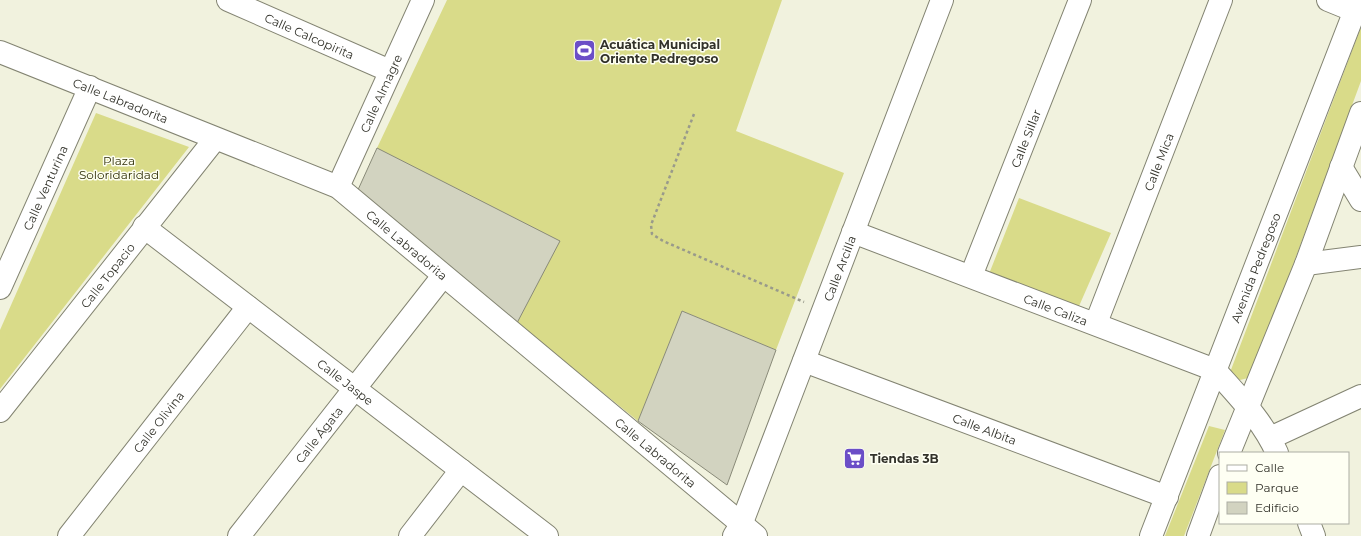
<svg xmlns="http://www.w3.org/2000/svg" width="1361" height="536" font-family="Montserrat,sans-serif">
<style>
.green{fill:#d9db89}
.building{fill:#d2d3c0;stroke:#898a78}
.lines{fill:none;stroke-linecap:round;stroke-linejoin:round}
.street-casing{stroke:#838472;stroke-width:24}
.path{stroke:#999a8b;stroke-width:2.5;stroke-dasharray:3 3;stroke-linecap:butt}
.street{stroke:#fff;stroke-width:22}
.labels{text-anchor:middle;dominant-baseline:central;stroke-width:3;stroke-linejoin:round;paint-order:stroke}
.street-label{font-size:12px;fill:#32322a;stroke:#fefff3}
.poi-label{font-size:12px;font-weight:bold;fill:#32322a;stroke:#fefff3;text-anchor:start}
.park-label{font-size:12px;fill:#313109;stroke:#fefff3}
</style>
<rect width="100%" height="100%" fill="#f1f2de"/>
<path class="green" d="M447,0H782L736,131L844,173L776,350L682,311L638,421L517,323L377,148Z
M1361,27V81L1256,365L1248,378L1240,380L1229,375Z
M96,113L189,147L0,389V330Z
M1019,198L1111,233L1076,313L987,279Z
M1209,426L1225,430L1184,536H1165Z"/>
<path class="building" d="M377,148L560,241L517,323L357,192Z
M682,311L776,350L727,485L638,421Z"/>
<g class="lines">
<defs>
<g id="street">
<path id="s1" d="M228,0L390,71"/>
<path d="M1328,0L1355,11"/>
<path id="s2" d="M0,52L338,187L756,536"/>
<path d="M1341,167L1361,200"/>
<path id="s3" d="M338,187L423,0"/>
<path id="s4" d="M144,227L547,536"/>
<path id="s5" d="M853,232L1215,370C1238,396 1263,421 1277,453"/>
<path d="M1306,264L1361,257"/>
<path id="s6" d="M971,276L1080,0"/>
<path id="s7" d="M0,288L90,87"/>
<path id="s8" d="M1096,323L1221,0"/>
<path id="s9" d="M804,361L1167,497"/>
<path id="s10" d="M0,411L215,139"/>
<path d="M1270,438L1361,396"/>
<path d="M1229,453L1306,264L1361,113"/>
<path d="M1309,523L1314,536"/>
<path id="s11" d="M69,536L248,307"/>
<path id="s12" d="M239,536L443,276"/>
<path d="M410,536L461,470"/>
<path id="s13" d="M734,536L741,525L942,0"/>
<path id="s14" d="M1151,536L1359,0"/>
<path d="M1198,536L1220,476"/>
</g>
</defs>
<use href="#street" class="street-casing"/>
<path class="path" d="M694,114L651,225L652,234L663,241L804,302"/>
<use href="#street" class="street"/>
</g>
<defs>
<symbol id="stadium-square" viewBox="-11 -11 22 22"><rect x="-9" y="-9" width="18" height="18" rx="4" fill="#6b4ec7" stroke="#fefff3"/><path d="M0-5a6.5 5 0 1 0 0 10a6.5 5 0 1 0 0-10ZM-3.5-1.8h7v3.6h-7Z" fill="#fff"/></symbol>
<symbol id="supermarket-square" viewBox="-11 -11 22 22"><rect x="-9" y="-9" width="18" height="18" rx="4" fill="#6b4ec7" stroke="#fefff3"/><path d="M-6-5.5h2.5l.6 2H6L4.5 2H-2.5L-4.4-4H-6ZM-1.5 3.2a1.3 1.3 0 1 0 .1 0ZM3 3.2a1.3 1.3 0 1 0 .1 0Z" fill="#fff"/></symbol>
</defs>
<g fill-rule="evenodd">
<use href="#stadium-square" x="572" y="38" width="25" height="25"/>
<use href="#supermarket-square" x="842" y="446" width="25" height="25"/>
</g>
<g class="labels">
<g class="street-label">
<text stroke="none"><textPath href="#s1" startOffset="89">Calle Calcopirita</textPath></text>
<text stroke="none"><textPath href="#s3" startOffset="103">Calle Almagre</textPath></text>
<text stroke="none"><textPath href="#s2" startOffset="130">Calle Labradorita</textPath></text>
<text stroke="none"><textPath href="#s6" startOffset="148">Calle Sillar</textPath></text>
<text stroke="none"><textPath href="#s8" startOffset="173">Calle Mica</textPath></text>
<text stroke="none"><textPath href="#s7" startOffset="110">Calle Venturina</textPath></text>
<text stroke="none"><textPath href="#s2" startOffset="454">Calle Labradorita</textPath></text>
<text stroke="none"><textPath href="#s14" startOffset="288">Avenida Pedregoso</textPath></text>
<text stroke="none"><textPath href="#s13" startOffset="288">Calle Arcilla</textPath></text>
<text stroke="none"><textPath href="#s10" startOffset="173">Calle Topacio</textPath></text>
<text stroke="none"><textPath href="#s5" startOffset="217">Calle Caliza</textPath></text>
<text stroke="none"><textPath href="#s4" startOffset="254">Calle Jaspe</textPath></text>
<text stroke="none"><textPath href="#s11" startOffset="145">Calle Olivina</textPath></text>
<text stroke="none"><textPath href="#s9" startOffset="193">Calle Albita</textPath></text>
<text stroke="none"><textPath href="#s12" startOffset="129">Calle Ágata</textPath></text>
<text stroke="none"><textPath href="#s2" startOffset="778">Calle Labradorita</textPath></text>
</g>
<g class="poi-label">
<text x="600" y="44">Acuática Municipal<tspan x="600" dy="14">Oriente Pedregoso</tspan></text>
<text x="870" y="458">Tiendas 3B</text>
</g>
<g class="park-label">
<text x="119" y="160">Plaza<tspan x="119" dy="14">Soloridaridad</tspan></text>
</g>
</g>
<rect x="1219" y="452" width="130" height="72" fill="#fefff3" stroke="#acada3"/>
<rect x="1227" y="465" width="20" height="6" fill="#ffffff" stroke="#acada3"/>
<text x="1255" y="472" font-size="12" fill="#32322a">Calle</text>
<rect x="1227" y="482" width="20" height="12" fill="#d9db89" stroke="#acada3"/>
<text x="1255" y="492" font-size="12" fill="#32322a">Parque</text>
<rect x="1227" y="502" width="20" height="12" fill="#d2d3c0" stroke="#acada3"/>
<text x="1255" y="512" font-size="12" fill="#32322a">Edificio</text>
</svg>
